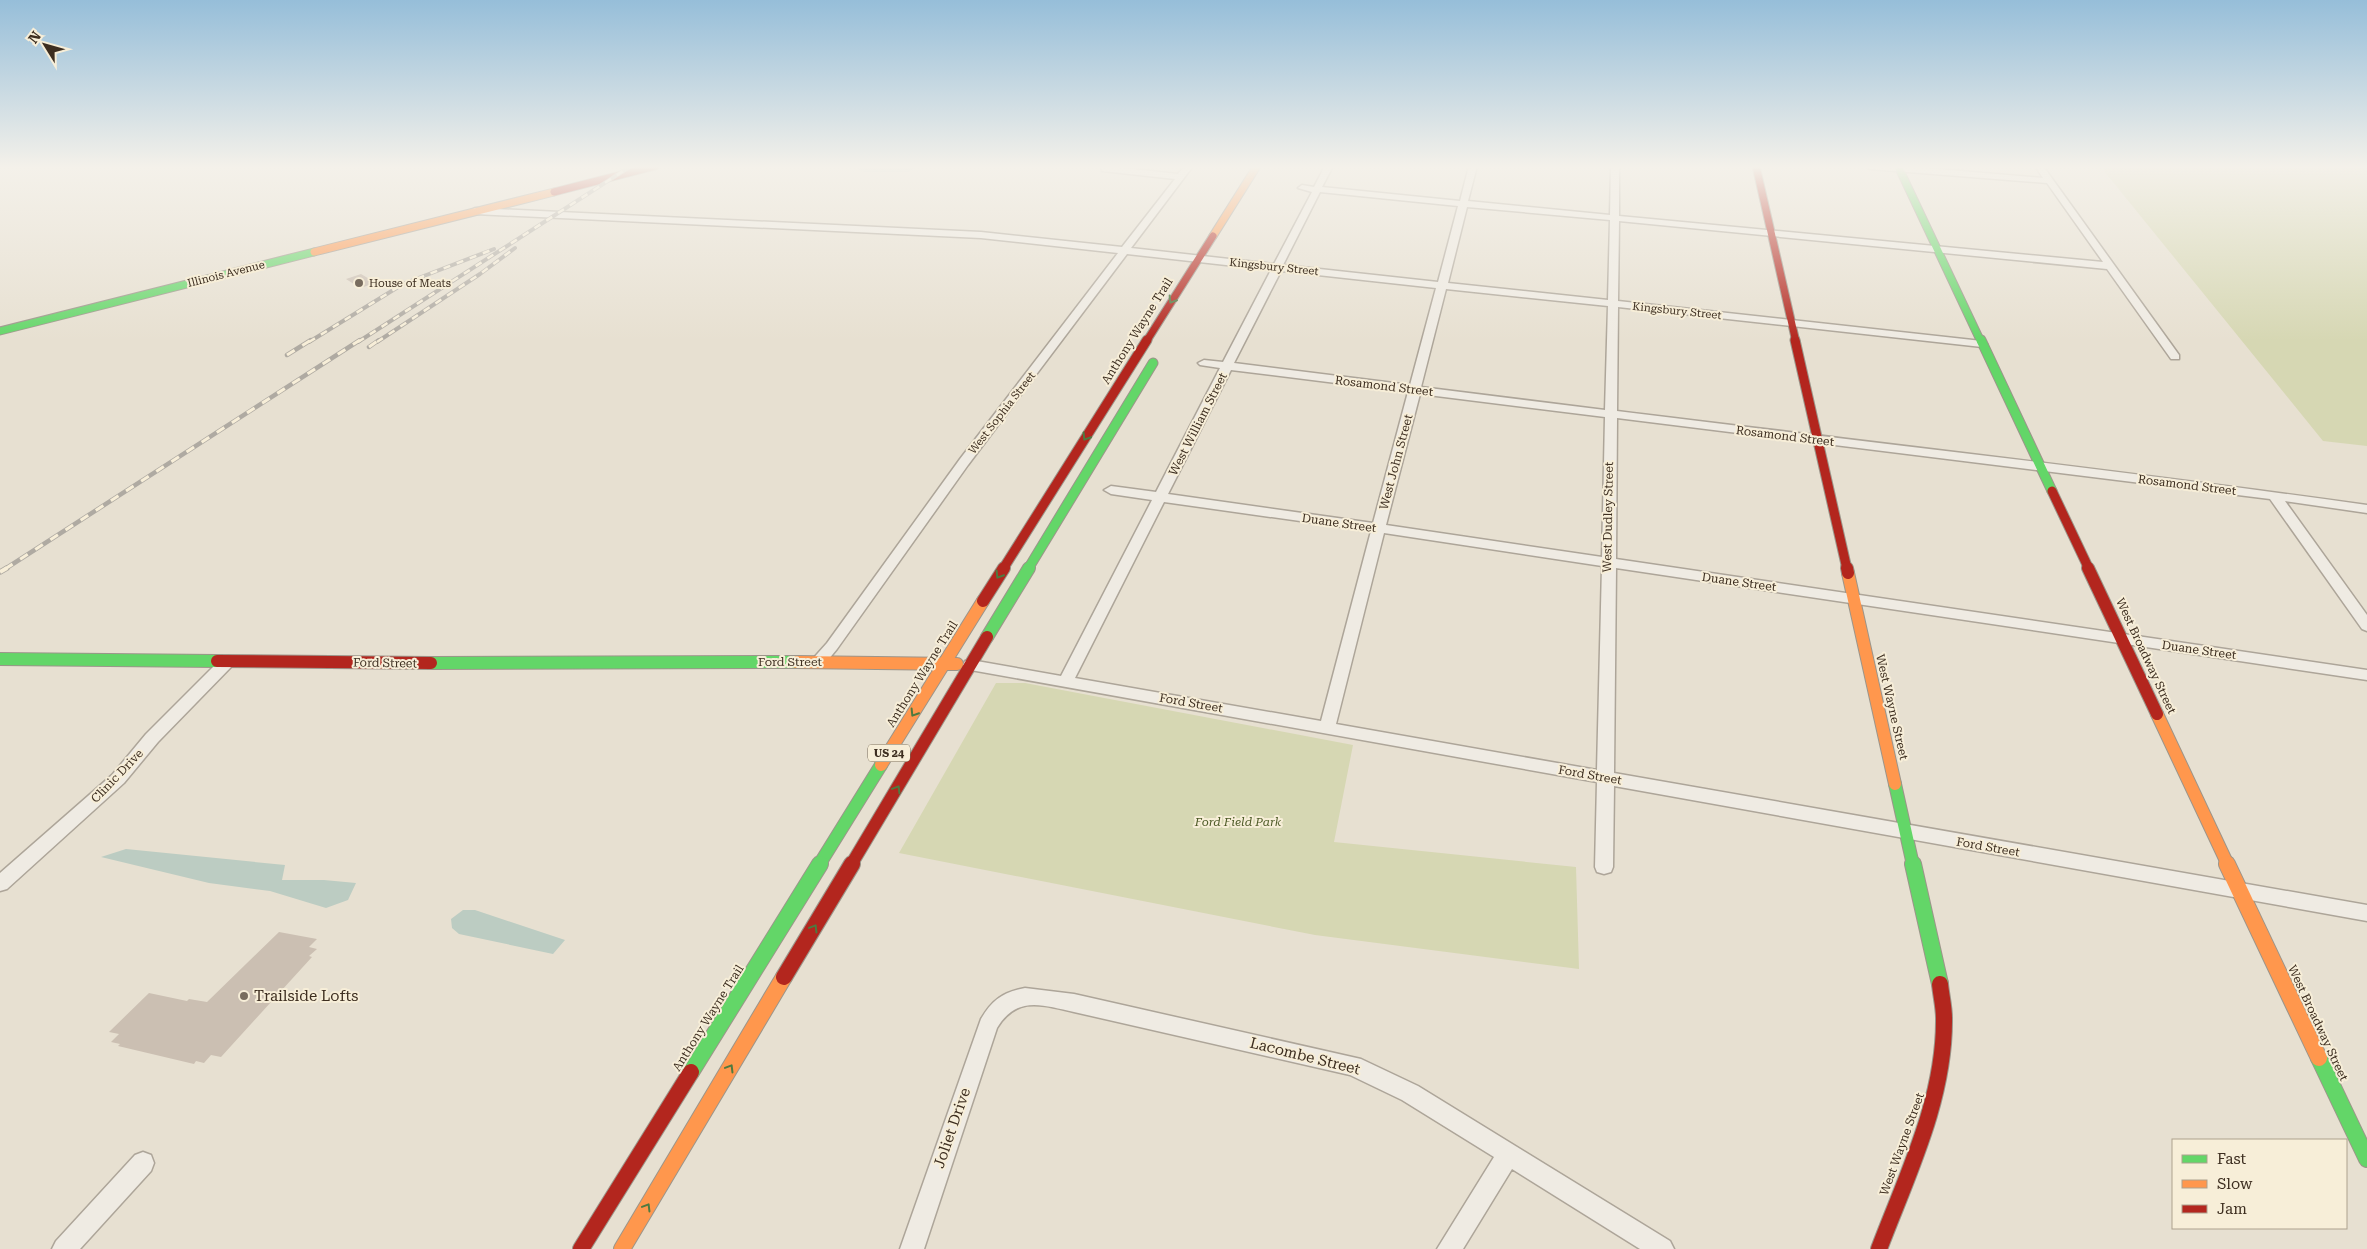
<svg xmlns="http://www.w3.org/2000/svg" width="2367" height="1249" font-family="'Roboto Serif',serif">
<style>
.green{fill:#d6d7b3}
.water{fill:#bcccc2}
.building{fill:#cbbfb2}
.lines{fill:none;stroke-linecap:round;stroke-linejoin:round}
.street-casing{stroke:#ada599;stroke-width:3}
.fast-far3-casing{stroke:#9c958a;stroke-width:9}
.fast-far2-casing{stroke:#9c958a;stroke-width:11}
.fast-far1-casing{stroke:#9c958a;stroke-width:14}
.fast-casing{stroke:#9c958a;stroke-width:18}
.slow-far2-casing{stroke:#9c958a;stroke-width:9}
.slow-far1-casing{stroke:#9c958a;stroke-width:14}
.slow-casing{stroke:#9c958a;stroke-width:18}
.jam-far3-casing{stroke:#9c958a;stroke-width:9}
.jam-far2-casing{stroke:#9c958a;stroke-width:11}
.jam-far1-casing{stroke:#9c958a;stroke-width:14}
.jam-casing{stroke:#9c958a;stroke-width:18}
.street{fill:#efebe3;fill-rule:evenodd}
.fast-far3{stroke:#63d668;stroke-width:7}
.fast-far2{stroke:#63d668;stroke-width:9}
.fast-far1{stroke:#63d668;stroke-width:12}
.fast{stroke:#63d668;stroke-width:16}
.slow-far2{stroke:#ff974d;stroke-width:7}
.slow-far1{stroke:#ff974d;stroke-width:12}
.slow{stroke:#ff974d;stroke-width:16}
.jam-far3{stroke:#b3261e;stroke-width:7}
.jam-far2{stroke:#b3261e;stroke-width:9}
.jam-far1{stroke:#b3261e;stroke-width:12}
.jam{stroke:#b3261e;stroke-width:16}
.rail-far2-casing{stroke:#afaaa2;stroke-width:4}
.rail-far1-casing{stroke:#afaaa2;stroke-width:4.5}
.rail-casing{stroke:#afaaa2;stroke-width:5.5}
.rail-far2{stroke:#f7eed8;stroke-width:2.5;stroke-dasharray:7;stroke-linecap:butt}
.rail-far1{stroke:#f7eed8;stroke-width:3;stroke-dasharray:9;stroke-linecap:butt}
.rail{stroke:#f7eed8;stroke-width:4;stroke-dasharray:12;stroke-linecap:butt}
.oneway{stroke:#4e7a40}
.poi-dot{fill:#786c5e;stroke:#f7eed8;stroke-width:2}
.labels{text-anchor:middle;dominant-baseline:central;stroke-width:4;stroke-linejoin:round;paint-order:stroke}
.far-street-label{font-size:11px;fill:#3d2e20;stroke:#f7eed8}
.far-poi-label{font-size:11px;fill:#3d2e20;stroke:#f7eed8;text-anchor:start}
.shield{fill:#f7eed8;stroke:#756857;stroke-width:1}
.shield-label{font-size:11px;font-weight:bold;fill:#3d2e20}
.street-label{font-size:12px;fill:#3d2e20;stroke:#f7eed8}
.park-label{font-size:12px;font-style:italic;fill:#4d5a26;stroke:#f7eed8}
.near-poi-label{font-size:15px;fill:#3d2e20;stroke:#f7eed8;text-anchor:start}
.near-street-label{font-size:15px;fill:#3d2e20;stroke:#f7eed8}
</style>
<rect width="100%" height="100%" fill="#e7e0d1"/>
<path class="green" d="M2100,166H2367V446L2323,441Z
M996,683H1025L1353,745L1334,842L1576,867L1579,969L1315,935L899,853Z"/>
<path class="water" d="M859,166H919L909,172H864L858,169Z
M126,849L285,865L282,880H324L356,883L348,900L326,908L270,891L209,883L101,857Z
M463,910H475L565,940L553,954L459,934L452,928L451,919Z"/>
<path class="building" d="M361,274L376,283L360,288L346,279Z
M279,932L317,939L309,947L317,949L309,956L312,957L221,1057L211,1055L204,1063L196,1061L194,1064L118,1046L120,1044L111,1042L119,1034L109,1032L149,993L187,1001L189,999L207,1002Z"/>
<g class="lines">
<defs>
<path id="street" d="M1105,166L1178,174L1185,166H1193L1131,248L1274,264L1312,192L1298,188L1302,185L1314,187L1325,166H1333L1322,187L1460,201L1469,166H1477L1468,201L1610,215L1611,166H1619V216L2103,262L2047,183L1870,169L1866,166H1902L2043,178L2035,166H2043L2179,355V359H2171L2107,269L1619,221L1618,301L1982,341L1987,344L1982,347L1618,307L1617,411C1867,442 2118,470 2367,505V513L2285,501L2367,615V631L2362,629L2270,499L1617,418L1616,559L2367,670V680L1616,568L1614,773L2367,905V921L1614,786L1613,867L1611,872L1604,874L1597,872L1595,867L1597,782L965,669L963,665L965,661L971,660L1061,676L1152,500L1111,494L1104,490L1111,486L1156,492L1220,368L1200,365L1198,363L1204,360L1223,362L1271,270L1127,254L968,465L837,649L823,666H813L810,662L827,643L960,459L1118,253L981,238L475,214L470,211L475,208L981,232L1122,247L1175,179L1102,171V167ZM1320,192L1458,206L1438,282L1283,265ZM1467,207L1610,220L1608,300L1448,283ZM1281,271L1436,288L1410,385L1234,363ZM1446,289L1608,306L1605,410L1421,387ZM1231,370L1408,392L1373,523L1168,494ZM1420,394L1605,417L1602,557L1386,525ZM1164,502L1371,531L1321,721L1075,678ZM1384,533L1602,566L1597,770L1336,724Z
M228,656L233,657L236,661L233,665L158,742L124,783L7,889L0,891V873L112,775L146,734L223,657Z
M1025,988L1074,994L1361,1059L1418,1086L1670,1241L1674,1249H1640L1512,1169L1463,1249H1437L1494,1157L1402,1100L1350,1075L1074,1012C1042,1005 1017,995 997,1028L924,1249H900L981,1019C992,1000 1003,992 1025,988Z
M143,1152L151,1155L154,1163L151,1171L80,1249H52L56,1241L135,1155Z"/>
<path id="fast-far3" d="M1898,166L1981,342
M0,331L314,252"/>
<path id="fast-far2" d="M1981,340L2052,491
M1028,569L1153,363"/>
<path id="fast-far1" d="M987,637L1029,568
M0,659L217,661
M431,663L796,662
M1895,784L1913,865
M819,865L881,765"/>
<path id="fast" d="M1913,864L1940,984
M2319,1058L2367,1159
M691,1072L820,864"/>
<path id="slow-far2" d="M1213,236L1257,166
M314,252L554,192"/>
<path id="slow-far1" d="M1848,573L1895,784
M796,662L957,664
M2157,714L2228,865
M881,765L983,601"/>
<path id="slow" d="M2227,864L2319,1058
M622,1249L784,977"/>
<path id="jam-far3" d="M1756,166L1796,342
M554,192L655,166
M1146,342L1213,236"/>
<path id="jam-far2" d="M1795,340L1847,569
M2052,491L2089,569
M1003,569L1147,340"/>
<path id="jam-far1" d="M1847,568L1848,573
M2088,568L2157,714
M983,601L1004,568
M217,661L431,663
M851,865L987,637"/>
<path id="jam" d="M784,977L852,864
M581,1249L691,1072
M1879,1249C1907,1175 1945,1099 1944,1018C1944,1007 1941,995 1940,984"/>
</defs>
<use href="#street" class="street-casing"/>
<use href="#fast-far3" class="fast-far3-casing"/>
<use href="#fast-far2" class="fast-far2-casing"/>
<use href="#fast-far1" class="fast-far1-casing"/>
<use href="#fast" class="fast-casing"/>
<use href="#slow-far2" class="slow-far2-casing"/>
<use href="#slow-far1" class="slow-far1-casing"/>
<use href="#slow" class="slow-casing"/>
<use href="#jam-far3" class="jam-far3-casing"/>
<use href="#jam-far2" class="jam-far2-casing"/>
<use href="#jam-far1" class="jam-far1-casing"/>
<use href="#jam" class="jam-casing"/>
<use href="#street" class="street"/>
<use href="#fast-far3" class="fast-far3"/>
<use href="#fast-far2" class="fast-far2"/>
<use href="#fast-far1" class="fast-far1"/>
<use href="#fast" class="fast"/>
<use href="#slow-far2" class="slow-far2"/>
<use href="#slow-far1" class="slow-far1"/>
<use href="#slow" class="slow"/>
<use href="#jam-far3" class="jam-far3"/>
<use href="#jam-far2" class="jam-far2"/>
<use href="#jam-far1" class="jam-far1"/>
<use href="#jam" class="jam"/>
<defs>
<path id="rail-far2" d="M309,342L403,284L494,249
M358,342L631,166
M377,342L480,274L515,248"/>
<path id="rail-far1" d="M369,347L379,340
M287,355L311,340
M5,569L360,340"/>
<path id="rail" d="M0,572L7,568"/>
</defs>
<use href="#rail-far2" class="rail-far2-casing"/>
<use href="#rail-far1" class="rail-far1-casing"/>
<use href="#rail" class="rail-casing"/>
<use href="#rail-far2" class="rail-far2"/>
<use href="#rail-far1" class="rail-far1"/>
<use href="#rail" class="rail"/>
</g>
<defs><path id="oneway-chevron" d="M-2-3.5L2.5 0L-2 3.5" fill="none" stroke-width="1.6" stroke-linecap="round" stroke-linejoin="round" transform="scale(1.25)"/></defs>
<g class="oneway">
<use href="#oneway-chevron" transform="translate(1172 300) rotate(122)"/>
<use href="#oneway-chevron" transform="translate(1086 437) rotate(122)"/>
<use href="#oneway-chevron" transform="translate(999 575) rotate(122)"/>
<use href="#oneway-chevron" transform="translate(914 713) rotate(122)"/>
<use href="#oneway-chevron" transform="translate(897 789) rotate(-59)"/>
<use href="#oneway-chevron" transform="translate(814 928) rotate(-59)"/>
<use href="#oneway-chevron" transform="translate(730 1068) rotate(-59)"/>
<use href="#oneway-chevron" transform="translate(647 1207) rotate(-59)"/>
</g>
<linearGradient id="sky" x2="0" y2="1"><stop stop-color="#96bed9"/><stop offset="0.49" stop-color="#f4f1ea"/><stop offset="1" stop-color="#f4f1ea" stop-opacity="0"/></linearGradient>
<rect width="2367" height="341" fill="url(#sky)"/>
<g class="poi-dot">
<circle cx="359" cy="283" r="5"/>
<circle cx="244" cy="996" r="5"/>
</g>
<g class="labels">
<g class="far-street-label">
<text transform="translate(1274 267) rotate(6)">Kingsbury Street</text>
<text transform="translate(226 274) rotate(-14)">Illinois Avenue</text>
<text transform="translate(1677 311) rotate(6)">Kingsbury Street</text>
<text transform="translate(1002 413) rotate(-52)">West Sophia Street</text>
</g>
<g class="far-poi-label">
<text x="369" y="283">House of Meats</text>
</g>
<rect class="shield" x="868" y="744.5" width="42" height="17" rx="4"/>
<g class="shield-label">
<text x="889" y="753">US 24</text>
</g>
<g class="street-label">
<text transform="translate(1137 331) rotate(-58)">Anthony Wayne Trail</text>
<text transform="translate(1384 386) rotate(7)">Rosamond Street</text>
<text transform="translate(1198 424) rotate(-63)">West William Street</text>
<text transform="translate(1785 436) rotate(7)">Rosamond Street</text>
<text transform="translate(1396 462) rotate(-75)">West John Street</text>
<text transform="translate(2187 485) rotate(7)">Rosamond Street</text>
<text transform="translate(1608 517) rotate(-89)">West Dudley Street</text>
<text transform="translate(1339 523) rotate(8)">Duane Street</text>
<text transform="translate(1739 582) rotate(8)">Duane Street</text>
<text transform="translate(2199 650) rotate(8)">Duane Street</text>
<text transform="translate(2146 656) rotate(65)">West Broadway Street</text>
<text x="790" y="662">Ford Street</text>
<text transform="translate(385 663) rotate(1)">Ford Street</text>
<text transform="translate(922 674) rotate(-58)">Anthony Wayne Trail</text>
<text transform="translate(1191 703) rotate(10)">Ford Street</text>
<text transform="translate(1892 707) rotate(77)">West Wayne Street</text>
<text transform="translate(1590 775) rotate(10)">Ford Street</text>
<text transform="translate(117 776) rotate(-46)">Clinic Drive</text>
<text transform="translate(1988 847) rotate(10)">Ford Street</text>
<text transform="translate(708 1018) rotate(-58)">Anthony Wayne Trail</text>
<text transform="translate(2318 1023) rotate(65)">West Broadway Street</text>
<text transform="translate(1902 1144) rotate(-70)">West Wayne Street</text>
</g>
<g class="park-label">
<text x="1238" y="822">Ford Field Park</text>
</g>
<g class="near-poi-label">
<text x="254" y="996">Trailside Lofts</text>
</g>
<g class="near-street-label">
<text transform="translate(1305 1056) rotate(14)">Lacombe Street</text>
<text transform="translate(952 1128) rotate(-71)">Joliet Drive</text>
</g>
</g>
<rect x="2172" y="1139" width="175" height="90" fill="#f7eed8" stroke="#ada18e"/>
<rect x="2182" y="1155" width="25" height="8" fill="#63d668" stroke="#ada18e"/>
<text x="2217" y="1164" font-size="15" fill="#3d2e20">Fast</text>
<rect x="2182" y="1180" width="25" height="8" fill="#ff974d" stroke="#ada18e"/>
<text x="2217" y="1189" font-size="15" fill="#3d2e20">Slow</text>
<rect x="2182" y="1205" width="25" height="8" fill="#b3261e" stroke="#ada18e"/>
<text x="2217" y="1214" font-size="15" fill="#3d2e20">Jam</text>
<g transform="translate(45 45) rotate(307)" stroke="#f7eed8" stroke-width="4" paint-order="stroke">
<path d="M0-4L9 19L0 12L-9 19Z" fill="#3d2e20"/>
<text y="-8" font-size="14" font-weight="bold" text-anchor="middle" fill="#3d2e20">N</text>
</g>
</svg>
